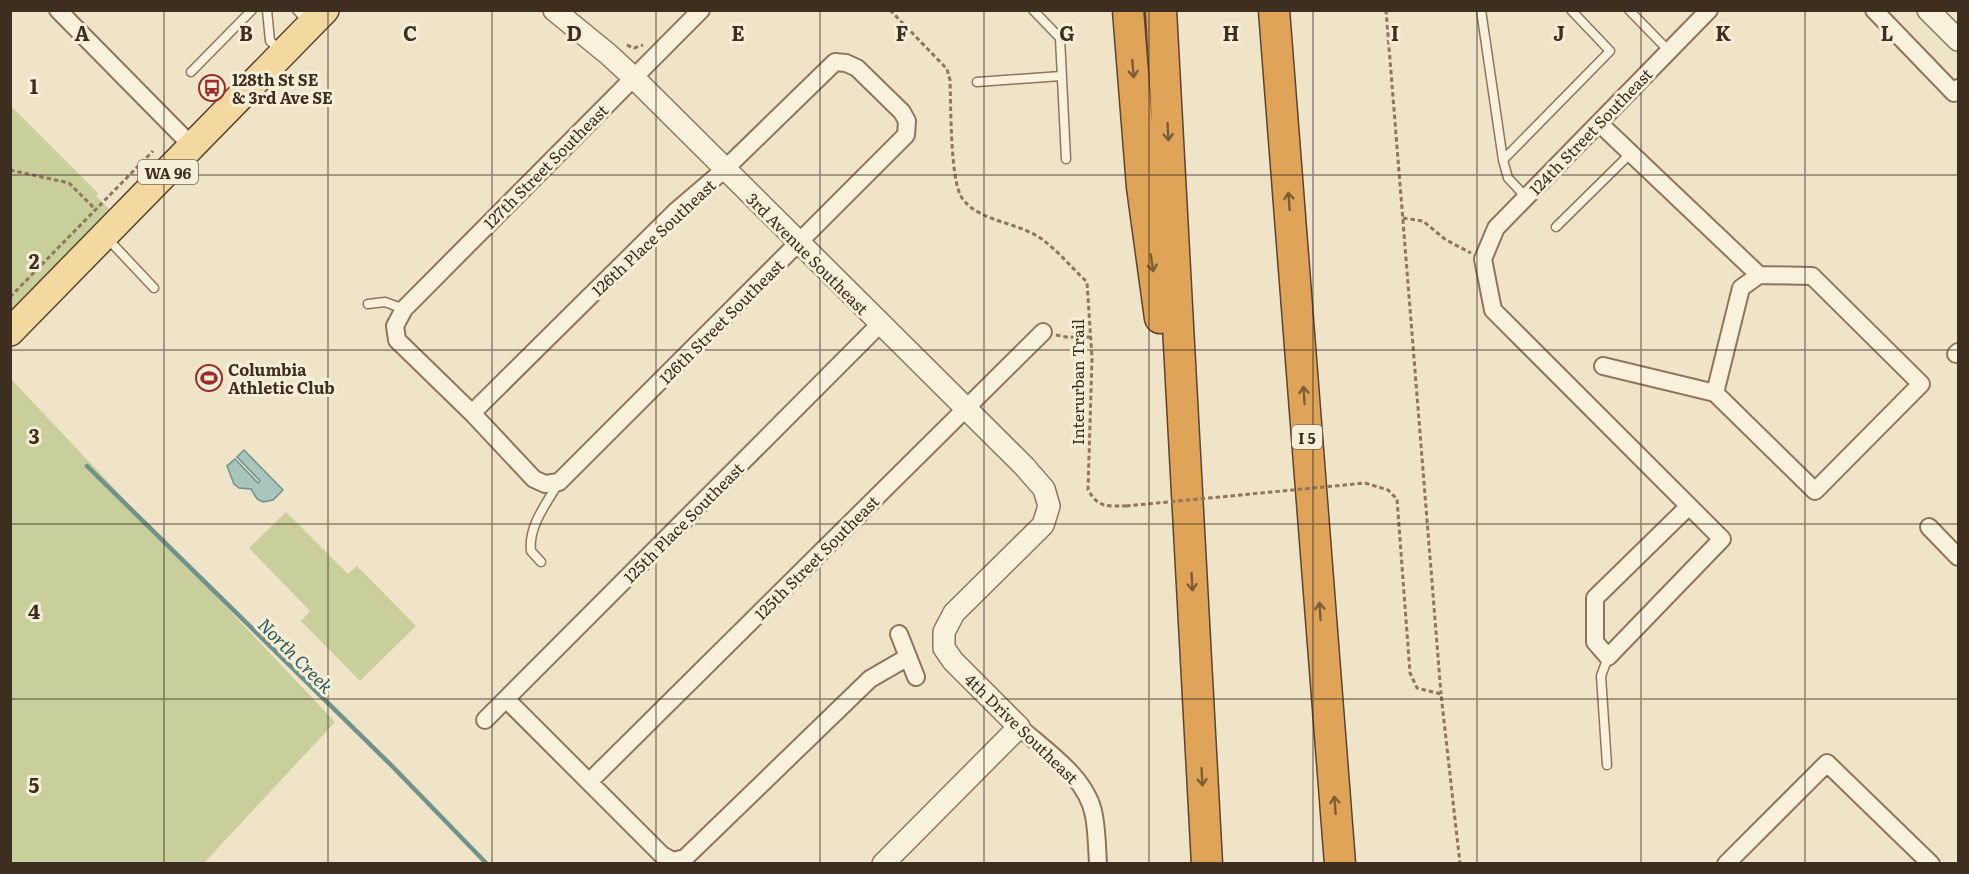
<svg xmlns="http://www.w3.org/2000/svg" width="1969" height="874" font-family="Literata,serif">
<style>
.green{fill:#c9cf9b}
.water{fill:#a9c4bc;stroke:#6f938a;stroke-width:1.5}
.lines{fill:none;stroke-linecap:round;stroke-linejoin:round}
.stream{stroke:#6f938a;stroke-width:4.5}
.service-casing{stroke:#8d765c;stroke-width:11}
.minor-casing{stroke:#8d765c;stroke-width:20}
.tertiary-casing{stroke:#8d765c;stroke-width:24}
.primary-casing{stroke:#5b4430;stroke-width:30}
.motorway-casing{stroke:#5b4430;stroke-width:33}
.path{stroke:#8d765c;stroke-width:3;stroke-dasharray:4.5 3;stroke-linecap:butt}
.service{stroke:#faf1dc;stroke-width:8}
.minor{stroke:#faf1dc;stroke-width:16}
.tertiary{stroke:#faf1dc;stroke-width:21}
.primary{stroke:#f3d9a0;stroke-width:27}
.motorway{stroke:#e0a458;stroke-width:30}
.path-bridge{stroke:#8d765c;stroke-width:3;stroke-dasharray:4.5 3;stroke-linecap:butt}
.oneway{stroke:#7e5d36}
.grid{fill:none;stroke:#3d2e20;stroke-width:1.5;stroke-opacity:0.55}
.labels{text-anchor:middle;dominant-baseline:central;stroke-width:6;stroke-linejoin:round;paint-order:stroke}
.shield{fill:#f7eed8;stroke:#756857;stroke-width:1.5}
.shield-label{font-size:15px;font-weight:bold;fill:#3d2e20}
.poi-label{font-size:16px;font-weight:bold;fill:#3d2e20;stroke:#f7eed8;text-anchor:start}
.street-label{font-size:16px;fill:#3d2e20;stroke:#f7eed8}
.water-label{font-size:18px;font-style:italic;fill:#2f5d5a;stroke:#f7eed8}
.grid-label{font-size:20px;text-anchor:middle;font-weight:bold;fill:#3d2e20;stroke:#f7eed8;stroke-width:6;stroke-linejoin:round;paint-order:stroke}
</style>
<rect width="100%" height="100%" fill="#f0e4c8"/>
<path class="green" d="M10,105L98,193L96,196L120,220L10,332Z
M10,378L335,722L204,863H11Z
M286,512L348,574L357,566L416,626L360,681L301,621L310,611L249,548Z"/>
<path class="water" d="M244,450L283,490L273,500L263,502L257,499L251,489L239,488L234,484L227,466L235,459L258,483L260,481L237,457Z"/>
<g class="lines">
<path class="stream" d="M87,466L393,767L487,864"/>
<defs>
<path id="service" d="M267,10L270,41L280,50
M297,10L308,22
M1033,10L1060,38L1066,159
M1481,10L1503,160
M1629,10L1669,51
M191,72L252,10
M977,82L1061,76
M1526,197L1508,178L1503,160L1610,51L1571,10
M1556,227L1631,153
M107,238L154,288
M368,304L385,302L404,309
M541,562L531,551C528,526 547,503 559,482
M1607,765L1601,676L1608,657"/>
<path id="minor" d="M58,10L193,147
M1874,10L1954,93L1958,88
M1599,123L1759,275L1812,276L1921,384L1815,491L1715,393L1741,288L1759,275
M1956,354L1958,352
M1603,366L1715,393
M472,413L676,211L725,169L835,62L846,63L857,68L902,112L907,121L906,135L559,482L545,484L534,479L472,413L397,340L395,326L404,309L701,10
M1689,506L1595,598V642L1608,657L1722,539L1493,310L1483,259L1496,228L1709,10
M1929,527L1958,557
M899,634L916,677
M506,699L662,855L673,861L685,858L870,679L908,657
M485,720L880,324
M1019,727C1046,751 1088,778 1094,816C1097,832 1097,848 1098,864
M589,782L1043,332
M1726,864L1827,763L1931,864"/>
<path id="tertiary" d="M554,10L608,54L633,77L1024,466L1044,489L1049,506L1043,525L954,613L944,632V648L953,661L1019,727L883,864
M1928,10L1958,40"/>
<path id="primary" d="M10,332L325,10"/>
<path id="motorway" d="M1128,10L1142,187L1160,318
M1161,10L1207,864
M1274,10L1340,864"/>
</defs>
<use href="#service" class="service-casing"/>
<use href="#minor" class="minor-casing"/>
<use href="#tertiary" class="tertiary-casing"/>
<use href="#primary" class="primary-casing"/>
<use href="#motorway" class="motorway-casing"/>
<path class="path" d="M890,10L947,69L950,80C951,104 950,181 962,198C978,222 1020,222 1043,240C1059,252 1072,268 1087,282L1092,358L1088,490C1099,508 1106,506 1126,506
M1386,10L1441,694
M627,45L634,48L643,45
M10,170L69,183L95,209
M1403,218L1423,221L1446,240L1471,253
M10,297L153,151
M1056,335L1066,337H1090
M1365,483L1388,490L1397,499L1410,673L1417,688L1441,694L1460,864"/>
<use href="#service" class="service"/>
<use href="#minor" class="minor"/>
<use href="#tertiary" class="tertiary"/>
<use href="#primary" class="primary"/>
<use href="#motorway" class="motorway"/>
<path class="path-bridge" d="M1126,506L1365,483"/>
</g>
<defs><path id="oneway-shaft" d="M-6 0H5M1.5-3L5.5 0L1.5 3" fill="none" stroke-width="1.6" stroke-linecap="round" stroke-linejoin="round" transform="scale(1.5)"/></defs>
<g class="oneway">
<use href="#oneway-shaft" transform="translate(1133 69) rotate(85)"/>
<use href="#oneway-shaft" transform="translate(1168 132) rotate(87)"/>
<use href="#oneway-shaft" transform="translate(1289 201) rotate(-94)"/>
<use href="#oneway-shaft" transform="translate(1152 263) rotate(82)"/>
<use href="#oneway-shaft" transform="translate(1304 395) rotate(-94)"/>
<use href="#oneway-shaft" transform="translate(1192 582) rotate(87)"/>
<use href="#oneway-shaft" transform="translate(1320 611) rotate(-94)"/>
<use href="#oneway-shaft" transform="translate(1202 777) rotate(87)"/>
<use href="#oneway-shaft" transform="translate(1335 805) rotate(-94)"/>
</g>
<path class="grid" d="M164,10V864M328,10V864M492,10V864M656,10V864M820,10V864M984,10V864M1149,10V864M1313,10V864M1477,10V864M1641,10V864M1805,10V864M10,175H1958M10,350H1958M10,524H1958M10,699H1958"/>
<defs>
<symbol id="bus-ring" viewBox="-11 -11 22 22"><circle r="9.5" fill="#f7eed8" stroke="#9e2a2b" stroke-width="1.5"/><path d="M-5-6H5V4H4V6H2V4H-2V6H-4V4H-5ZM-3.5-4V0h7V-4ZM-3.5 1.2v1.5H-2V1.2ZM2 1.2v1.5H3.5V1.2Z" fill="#9e2a2b"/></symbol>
<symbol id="stadium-ring" viewBox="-11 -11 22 22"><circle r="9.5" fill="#f7eed8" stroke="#9e2a2b" stroke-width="1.5"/><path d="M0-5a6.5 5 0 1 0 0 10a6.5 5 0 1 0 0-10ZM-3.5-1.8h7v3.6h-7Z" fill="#9e2a2b"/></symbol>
</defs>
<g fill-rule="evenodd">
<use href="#bus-ring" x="197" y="73" width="30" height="30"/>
<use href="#stadium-ring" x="194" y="363" width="30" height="30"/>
</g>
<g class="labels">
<g class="shield">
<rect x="138" y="160" width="60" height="24" rx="4.5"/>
<rect x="1292" y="425" width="30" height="24" rx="4.5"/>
</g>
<g class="shield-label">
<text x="168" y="172">WA 96</text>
<text x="1307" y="437">I 5</text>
</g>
<g class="poi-label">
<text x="232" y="79">128th St SE<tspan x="232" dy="18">&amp; 3rd Ave SE</tspan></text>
<text x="228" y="369">Columbia<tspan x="228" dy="18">Athletic Club</tspan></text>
</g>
<g class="street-label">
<text transform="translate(1590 131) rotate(-46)">124th Street Southeast</text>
<text transform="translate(545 166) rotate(-45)">127th Street Southeast</text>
<text transform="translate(653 237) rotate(-43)">126th Place Southeast</text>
<text transform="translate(808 253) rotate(45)">3rd Avenue Southeast</text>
<text transform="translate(721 321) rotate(-45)">126th Street Southeast</text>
<text transform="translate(1077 382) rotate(-90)">Interurban Trail</text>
<text transform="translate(683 522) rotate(-45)">125th Place Southeast</text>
<text transform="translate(816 557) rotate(-45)">125th Street Southeast</text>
<text transform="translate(1022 728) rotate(44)">4th Drive Southeast</text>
</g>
<g class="water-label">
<text transform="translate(296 655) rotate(45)">North Creek</text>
</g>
</g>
<g class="grid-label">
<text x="82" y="41">A</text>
<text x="246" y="41">B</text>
<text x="410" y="41">C</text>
<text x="574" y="41">D</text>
<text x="738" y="41">E</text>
<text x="902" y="41">F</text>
<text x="1067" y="41">G</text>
<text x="1231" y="41">H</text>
<text x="1395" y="41">I</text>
<text x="1559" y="41">J</text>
<text x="1723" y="41">K</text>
<text x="1887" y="41">L</text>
<text x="34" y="94">1</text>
<text x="34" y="269">2</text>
<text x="34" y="444">3</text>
<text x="34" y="619">4</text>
<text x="34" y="793">5</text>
</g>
<rect width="1969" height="874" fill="none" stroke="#3d2e20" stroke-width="24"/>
</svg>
